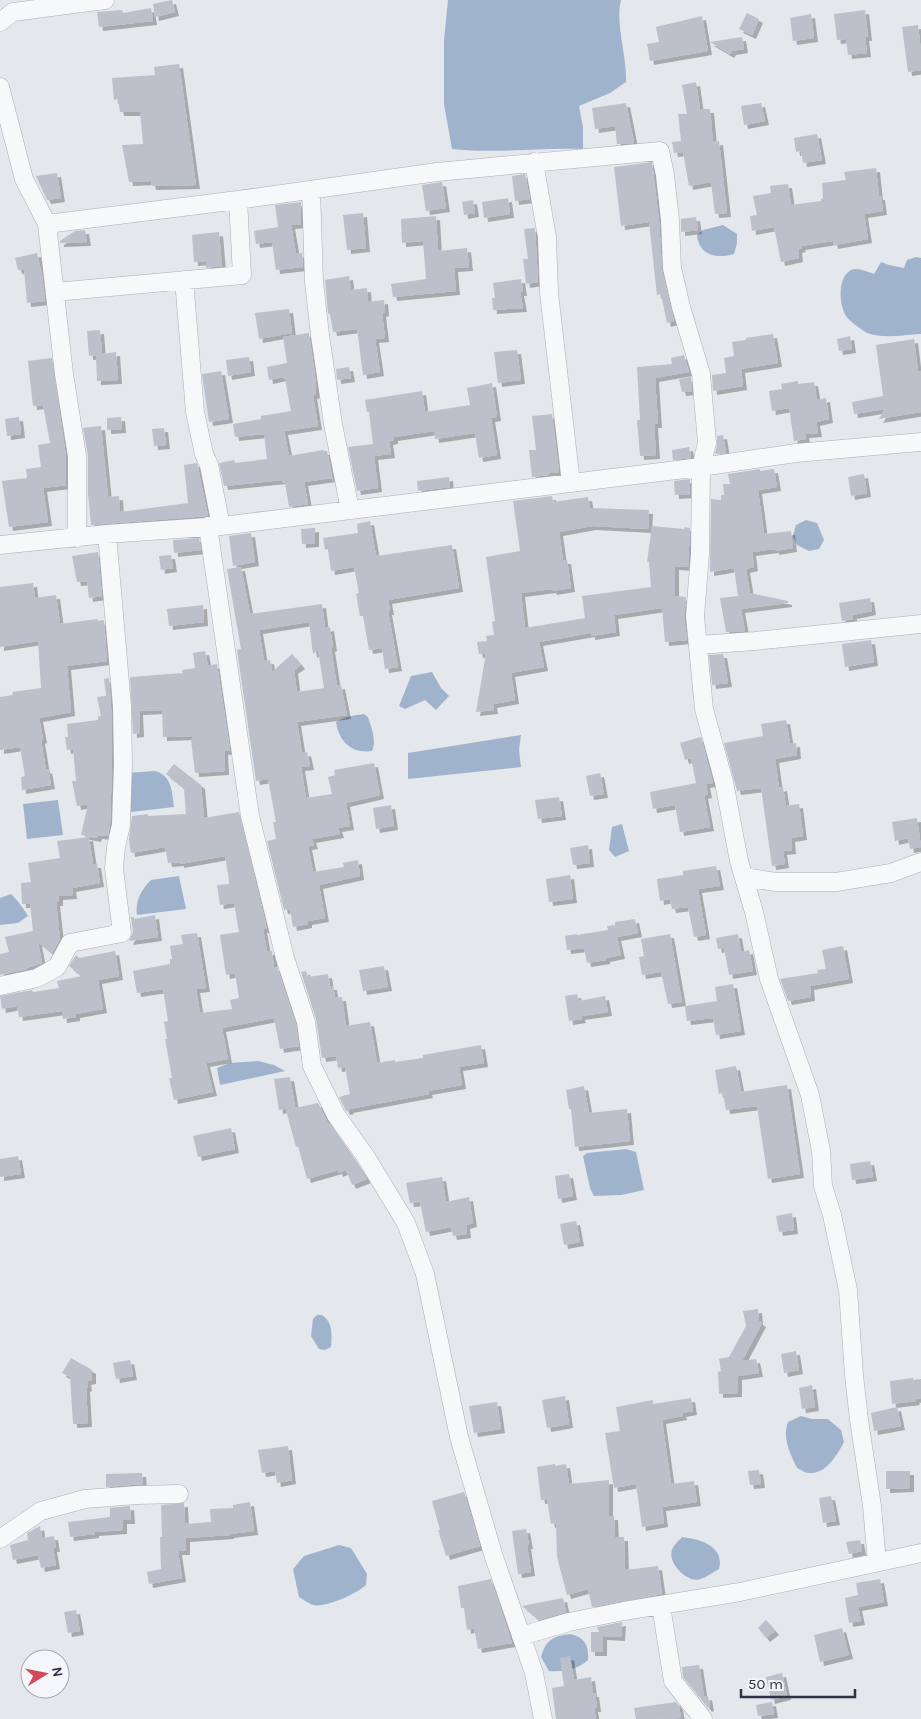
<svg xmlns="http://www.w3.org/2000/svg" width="921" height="1719" font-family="Karla,sans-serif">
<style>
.water{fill:#9fb4cc}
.building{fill:#bbc0ca;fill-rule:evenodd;filter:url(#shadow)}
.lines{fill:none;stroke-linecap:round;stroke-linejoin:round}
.street-casing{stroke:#a9aeb7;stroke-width:19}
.street{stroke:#f7f8fa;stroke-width:18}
</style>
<defs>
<filter id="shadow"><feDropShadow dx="4" dy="4" stdDeviation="0" flood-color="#0004"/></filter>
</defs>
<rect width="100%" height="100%" fill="#e4e7ec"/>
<path class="water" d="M448,0H621C615,23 627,56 626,82L610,93L579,106L583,127V149C539,147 496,154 452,149L444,104V40Z
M723,225L737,234V243L734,254C717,259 699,256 697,235L703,230Z
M916,257L921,258V334C904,335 883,339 867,333C862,330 849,321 846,316C839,305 837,278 851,270C857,267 868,272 874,274L881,262L889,265L904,268L907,260Z
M806,520L817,523L824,540L819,549L809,551L797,545L793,536L796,525Z
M432,672L441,688L449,696L436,710L425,700L405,709L399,706L411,676Z
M364,714L368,717C371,727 377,741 372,751C352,754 339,742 336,722C344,717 354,715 364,714Z
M521,735L519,750L521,767L408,779V753Z
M155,771C172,776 172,791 174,807L131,812L127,773Z
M58,800L63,835L27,839L23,804Z
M622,824L629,851L615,857L609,850L612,827Z
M179,876L186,909L137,915C135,901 141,890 151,880Z
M11,894C15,897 27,913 28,916L18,923L0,925V898Z
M258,1061L274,1065L285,1071L220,1085L217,1068L230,1063Z
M626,1149L636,1152L644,1190L621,1195L594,1196L590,1188L583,1156L587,1153Z
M317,1315H322C333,1322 332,1335 331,1347L325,1350L319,1349L311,1336L313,1319Z
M801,1416L812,1419H828L841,1430L844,1442C837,1455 826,1475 808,1473C805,1473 800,1469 797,1468C790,1453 782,1438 788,1422Z
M682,1537C700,1539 725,1546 719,1569C713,1572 707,1577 701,1579C688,1584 667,1563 672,1550C673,1545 679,1541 682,1537Z
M339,1545L351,1548L367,1574L366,1585C356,1594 326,1608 313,1605C309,1604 303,1599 299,1597L293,1569L304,1556Z
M570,1634C585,1637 589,1646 588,1660C577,1670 564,1672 549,1671L541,1657C546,1640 553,1636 570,1634Z"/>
<path class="building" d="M172,0L175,12L155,17L153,4Z
M151,8L153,21L99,27L97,12L122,10L123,13Z
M865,10L868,37H865L867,53L848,55L846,39L837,40L834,14Z
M747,13L759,19L752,35L739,29Z
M811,14L814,38L793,41L790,18Z
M702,16L708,51L650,61L647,44L659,42L656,27Z
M918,25L921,52V70L908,72L902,27Z
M742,37L744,49L732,51L730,54L710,42Z
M179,64L196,185L152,186L151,181L129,182L122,145L143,144L140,112H120L118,99L114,100L112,78L155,75L154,67Z
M696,82L700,109H710L713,142L719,141L727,213L715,214L711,182L689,186L683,152L674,153L672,142L681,141L678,114H687L682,85Z
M626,103L634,143L617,144L615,126L595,129L592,108Z
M761,103L765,121L744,125L741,106Z
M817,134L822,160L803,163L801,151L796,152L794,138Z
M652,162L659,221L662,270L674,321L667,323L661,294L657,295L649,222L621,226L614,167Z
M876,168L879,196H881L883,211L864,214L868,239L834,245L833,241L801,246L802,248L798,249L799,258L781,262L774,227L752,231L750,216L757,215L753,196L771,193L770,186L788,184L791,205L821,201V199L823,198L822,183L846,180L844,172Z
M57,173L61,198L47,200L36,176Z
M525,174L530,199L515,201L512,176Z
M442,182L446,208L426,211L422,185Z
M508,198L510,214L484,218L482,202Z
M473,200L475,213L464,215L462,202Z
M301,202V224L291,225L296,254L302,253L303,267L276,270L272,242L256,244L254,231L278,227L275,205Z
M363,213L366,248L347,250L343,215Z
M436,216L438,251L467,248L469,267L454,268L456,291L393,297L391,284L426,279L423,241L402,243L401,219Z
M696,217L698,230L681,232V219Z
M535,228L538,282L526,284L523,259H528L524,229Z
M85,230L87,242L60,243V241L75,231Z
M219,232L222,266L206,268V261L194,262L192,235Z
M37,253L42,275L45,301L27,303L24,269L18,270L15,258Z
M349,276L351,290L367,288L368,302L384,300L385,312L382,313L385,338L375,339L380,372L363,375L357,329L333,332L330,314H328L325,280Z
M521,279L523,292H520L523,308L493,310L492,298H495L493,283Z
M289,309L292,333L259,339L255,313Z
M100,330L102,354L116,352L118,380L97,381L96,356L99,355L89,356L87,331Z
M309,333L316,384H315L316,394L313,395L318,426L284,431L289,456L323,450L324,451H327L333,481L332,478L304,482L308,504L289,507L285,483H282V480L224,486L219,463L234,460L235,463L267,459L264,434L235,437L233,424L261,419V416L291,411L285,379H283V377L269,380L267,367L287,363L283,337Z
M773,334L778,363L741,369L743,386L713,391L712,375L726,373L724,358L734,356L732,342L746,340V338Z
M850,336L852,349L839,351L837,339Z
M914,339L918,371H921V412L879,419L885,409L854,414L852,402L883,396L876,345Z
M517,350L521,380L498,383L494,352Z
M684,355L689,372L655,378L658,424H654L656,455L640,456L637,420H640L637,367L672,364L671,358Z
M249,357L251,372L228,376L226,360Z
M52,358L66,457V485L43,488L48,522L9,527L2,481L27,478L26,469L41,467L38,445L50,443L43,405L33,406L28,361Z
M349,367L351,378L337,380L336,369Z
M221,371L229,419L209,422L202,374Z
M691,377L692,391L682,392L679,379Z
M798,381V384L814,382L817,400L826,398L829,419L816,422L818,433L805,434L806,439L794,441L789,408L772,411L769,391L782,389L781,384Z
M492,383L497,417L491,418L497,455L479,458L475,433L435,439L434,431L394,437V440L389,441L391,454L374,456L378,488L357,491L348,447L373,444L369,412H367L365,400L422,391L425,412L470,405L467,388Z
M552,414L559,472L550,473L548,475L532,477L529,450H536L532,416Z
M19,417L21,434L7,436L5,419Z
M121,417L122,429L107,430V418Z
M101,426L108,497L119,496L120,512L188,503L184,465L197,463L208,516L91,525L88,493V456L83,428Z
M164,428L166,445L154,446L152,429Z
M723,435L726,453L715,454L717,445V436Z
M689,447L691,458L673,460L672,450Z
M760,469V471L774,469L777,487L758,490L764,534L791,531L793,548L775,551V549L752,552L754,567L746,569L750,593L788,601V603L741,609L745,631L726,632L720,598L738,596L734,568L710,572L711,499L721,500V495H724L723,484H730L728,474Z
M864,474L867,493L851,496L848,477Z
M449,477L450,487L418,491L417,481Z
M690,479V494L675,495L674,481Z
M552,496L553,502L588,497L590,508L649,510L648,529L592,526L559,532L563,560H567L571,588L553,591L552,589L521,593L525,628L585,618L582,596L651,587L649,562H647L652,526L684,529L685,527L690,528L688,567L675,566V596L686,597L684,617L687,640L665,642L662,608L614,615L616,632L591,636V633L539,642L544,667L511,673L515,700L493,704L494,710L476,712L486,653L479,654L477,642L487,641L486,636L494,635L492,622L495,621L486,557L520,551L513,501Z
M370,521L376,556L452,545L459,588L388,600L390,611H388L398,667L385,669L382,648L369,650L363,616H360L356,594L359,593L354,567L331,571L328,549L325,550L323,538L358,533L357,524Z
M315,528V543L302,544L301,529Z
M251,533L255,562L233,566L229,536Z
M199,538L201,550L174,553L173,540Z
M98,552L102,596L89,598L87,581L77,582L72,556Z
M171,555L173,568L161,570L159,556Z
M241,567L250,614L322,604L325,628L330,627L333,647L331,648L337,686L341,685L347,715L297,722L302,753L307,752L310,766L301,767L306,798L332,794L328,777L335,775L334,770L374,763L380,795L346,803L350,826L338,828L340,834L312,839L314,845L308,846L313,872L344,867L343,863L358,860L360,876L319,885L325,918L308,921V924L293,927L290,909L284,910L267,841L276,839L273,822H276L268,779L256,781L237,650L241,649L227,569ZM309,622L313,654L318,650L324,688L297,692L294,670L301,665L292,654L272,672L270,660L264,661L259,630Z
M33,583L35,598L56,595L60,624L97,619L98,621L104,620L107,661L67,666L71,712L39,718L43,739L41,740L46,770L48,769L51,785L22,790L21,777L25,776L20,747L0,750V697L13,695L12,692L41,688L38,641L0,647V587Z
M870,598L872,611L853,615V619L842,621L839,603Z
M203,605L204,622L169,626L167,609Z
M871,640L874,662L845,667L842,644Z
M205,651L208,666L217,664L230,750L224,751L225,771L195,773L191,740L194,736L163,737L162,710L139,711L140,733L133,734L130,677L183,673L182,670L195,668L193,653Z
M723,654L728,683L712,685L709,655Z
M109,678L111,707L112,764L110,824L108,836L98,835L97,838L81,835L88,804L77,806L72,781H76L73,749L67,750L65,737H68L67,724L98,720V716H101L97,697L106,696L104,679Z
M786,720L790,744L796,743L797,755L775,759L779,788L783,787L786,806L799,804L803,836L791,838L792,850L783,851L785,864L772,866L761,788L737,791L724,743L763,736L761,724Z
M701,737L713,783L706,784L708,794L704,795L710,827L680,832L675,805L653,809L650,792L696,783L691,758L685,760L680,743Z
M174,764L201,785L204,818L239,812L267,929H263L267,951H272L274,968L277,967L296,1024L299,1046L280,1049L274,1018L222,1028L228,1059L206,1063L213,1092L174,1100L169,1078H172L165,1039H167L164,1022L168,1021L163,989L137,993L133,971L170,964V959H172L170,946L183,944L181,935L197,933L206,988L196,989L200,1013L232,1009L230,1000L239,998L235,973L226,975L220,935L239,932L234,903L220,905L217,885L229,884V880L225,856L180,864V862L168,863L165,847L131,853L129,839L132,816L148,814V816L186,814L184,788L166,774Z
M600,773L604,794L590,796L586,776Z
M559,797L562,816L538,819L535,800Z
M391,805L394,826L376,829L373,808Z
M917,818L921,847L910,849L908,838L895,841L892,822Z
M89,837L93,864H97L100,883L72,888L73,895L59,896V902H56L60,939L52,953L38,942L42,963L27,968V969L0,975V954L9,952L5,937L33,931L30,904H22L21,883L31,882L28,863L60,858L57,841Z
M588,845L590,863L573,865L570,848Z
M716,866L720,886L698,889L706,935L694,937L688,907L672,909L670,899L660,901L657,879L683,875V871Z
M570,875L573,899L549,902L546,879Z
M155,915L158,937L129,941L133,932L131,917H134V919Z
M635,919L638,933L617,937L621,955L606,958V960L587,963L584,948L567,950L565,936L577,934V935L608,930L607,926L615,925V922Z
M670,934L682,1002L668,1004L661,972L642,975L639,957L644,956L641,939Z
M738,934L741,952L749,950L753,971L729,975L724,948L718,949L716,938Z
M843,946L849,979L810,986L811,997L788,1001L780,979L818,973L817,970L826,969L822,950Z
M115,951L119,976L98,980L103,1009L76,1014V1017L63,1019L62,1011L19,1017L17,1006L2,1009L0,996L32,990L33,992L59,988L57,981L82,976L69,966L76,955L79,958Z
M384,966L388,987L363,991L359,970Z
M306,971L308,977L328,974L330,986H333L335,998L342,997L346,1026L370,1022L377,1063L395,1060V1062L423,1058V1055L481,1045L484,1063L459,1067L462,1085L428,1091L429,1094L349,1109L350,1110L346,1111L339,1097L350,1094L345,1067L338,1068L336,1056L322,1058L316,1019L301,972Z
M733,984L741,1031L716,1035L713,1018L687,1021L685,1006L717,1001L715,987Z
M577,994L579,1001L605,996L608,1012L581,1016L582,1019L569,1021L565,996Z
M736,1066L741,1092L787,1085L800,1174L768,1179L757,1106L726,1110L723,1093L719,1094L715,1070Z
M290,1077L295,1107L279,1110L274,1079Z
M584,1086L589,1113L627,1109L630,1141L575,1147L571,1109H569L566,1090Z
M318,1103L327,1121L367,1179L352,1185L346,1170L339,1173L338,1170L307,1179L298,1146L296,1147L286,1110Z
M231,1128L235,1149L198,1157L193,1136Z
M18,1156L21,1174L0,1177V1159Z
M870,1161L873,1177L852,1180L850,1164Z
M569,1174L573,1196L558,1199L555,1176Z
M442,1177L446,1202L469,1197L473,1223L466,1225L467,1234L453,1236L451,1227L426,1232L420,1202L410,1203L406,1183Z
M792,1213L794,1230L779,1232L776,1216Z
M576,1221L580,1242L564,1245L560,1224Z
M758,1309L759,1321L762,1323L742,1361L756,1359L759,1373L738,1376V1393L719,1394L718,1372L721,1371L719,1359L729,1357L746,1326L743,1311Z
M796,1351L799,1370L784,1373L781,1354Z
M71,1358L92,1370V1380L87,1381L88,1387L86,1388L88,1423L73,1424L70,1377L62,1373Z
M130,1360L133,1376L116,1379L113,1363Z
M913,1378V1380L921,1379V1398L915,1399L916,1401L892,1404L890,1381Z
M812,1385L815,1407L802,1409L799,1388Z
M565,1396L569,1424L547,1428L542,1400Z
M691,1398L693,1411L682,1413L683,1416L662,1420L671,1484L694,1481L697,1502L662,1507L664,1523L642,1527L636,1484L614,1488L605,1433L620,1431L616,1407L653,1400V1404Z
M497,1402L501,1429L474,1433L469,1406Z
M897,1407L901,1426L874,1431L871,1413Z
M288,1446L292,1480L277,1483L275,1471L262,1473L258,1450Z
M555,1464V1466L566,1464L569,1484L609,1480V1516H614L615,1537H624L625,1570L658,1566L662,1594L592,1607L588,1589L567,1595L557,1557L556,1523L551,1524L547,1500H541L537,1467Z
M759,1470L761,1484L750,1485L748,1471Z
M886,1471H910V1488L886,1489Z
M142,1473L143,1484L106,1487V1474Z
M464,1492L480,1546L446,1556L438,1530H440L432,1501Z
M831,1496L836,1521L823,1523L819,1498Z
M250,1502L254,1531L230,1534V1535L186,1538V1551H178L182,1578L149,1584L147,1572L161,1569L160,1537H162L161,1505L184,1503L185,1524L211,1522L210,1509L233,1508V1505Z
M130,1506L131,1520H123V1530L95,1532V1534L70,1537L68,1522L110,1517V1508Z
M40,1526L42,1538L54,1536L56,1548H53L56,1565L41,1568L38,1555L13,1560L10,1545L28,1540L27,1533Z
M526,1529L529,1545H527L531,1572L518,1574L512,1531Z
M860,1540L862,1551L849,1554L846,1542Z
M491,1579L512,1643L478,1649L474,1628L467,1630L464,1608H461L458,1586Z
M880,1579L884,1602L858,1607L861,1621L849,1623L845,1598L858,1595L856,1583Z
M563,1598L566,1612L539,1620L522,1606Z
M76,1610L80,1631L68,1633L64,1612Z
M766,1620L775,1631L766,1638L758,1628Z
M622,1622L621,1637L603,1636V1652H591V1632H599L597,1627Z
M842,1628L849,1655L820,1662L814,1635Z
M570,1656L574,1680L591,1677L593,1693H595L597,1708H594L596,1719H556L552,1688L564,1686L560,1658Z
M699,1665L704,1697L708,1696L710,1707L708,1708L683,1677L682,1667Z
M782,1673L787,1696L771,1700L766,1677Z
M676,1702L679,1706L681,1718L636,1719L634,1708Z
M772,1702L774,1714L758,1716L756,1705Z"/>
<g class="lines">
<defs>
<path id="street" d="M0,22L13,12L105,0
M0,87L24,179L47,224L64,374L77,456V538
M534,162L547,237L549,293L571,483
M311,190L314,282L320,335L333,424L350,510
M47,224L238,200L437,172L660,151L665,175L670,220L672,268L681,307L701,374L707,443L701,467L700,554L695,616L704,709L724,782L739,861L754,912L769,979L810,1095L821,1151L823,1186L832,1215L848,1290L854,1375L859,1420L872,1506L877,1562
M184,280L195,412L204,454L209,465L221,526
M55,292L242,275L238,200
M208,526L250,816L285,958L306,1022L312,1066L336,1115L366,1157L406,1223L425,1274L459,1437L493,1554L534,1673L543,1719
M0,545L107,534L221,526L701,467L796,453L921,442
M698,645L755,641L921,624
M744,877L776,882H836L891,873L921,862
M0,986L37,978L57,967L70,943L122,933L114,868L116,847L121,825L123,764L122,706L107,534
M0,1539L41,1511L85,1499L137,1495L179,1494
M661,1606L673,1681L703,1719
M521,1636L569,1622L624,1611L740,1592L921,1553"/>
</defs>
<use href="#street" class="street-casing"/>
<use href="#street" class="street"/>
</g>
<g transform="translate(45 1674) rotate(80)"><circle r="24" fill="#f4f6f9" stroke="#a4a8b1"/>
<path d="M0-4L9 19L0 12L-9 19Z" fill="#d1495b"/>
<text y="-8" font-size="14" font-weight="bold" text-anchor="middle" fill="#2b3445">N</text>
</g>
<path d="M741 1689v8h114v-8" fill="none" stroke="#2b3445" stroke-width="2.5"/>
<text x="748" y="1689" font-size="15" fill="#2b3445" stroke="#f4f6f9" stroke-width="4" paint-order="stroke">50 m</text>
</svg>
